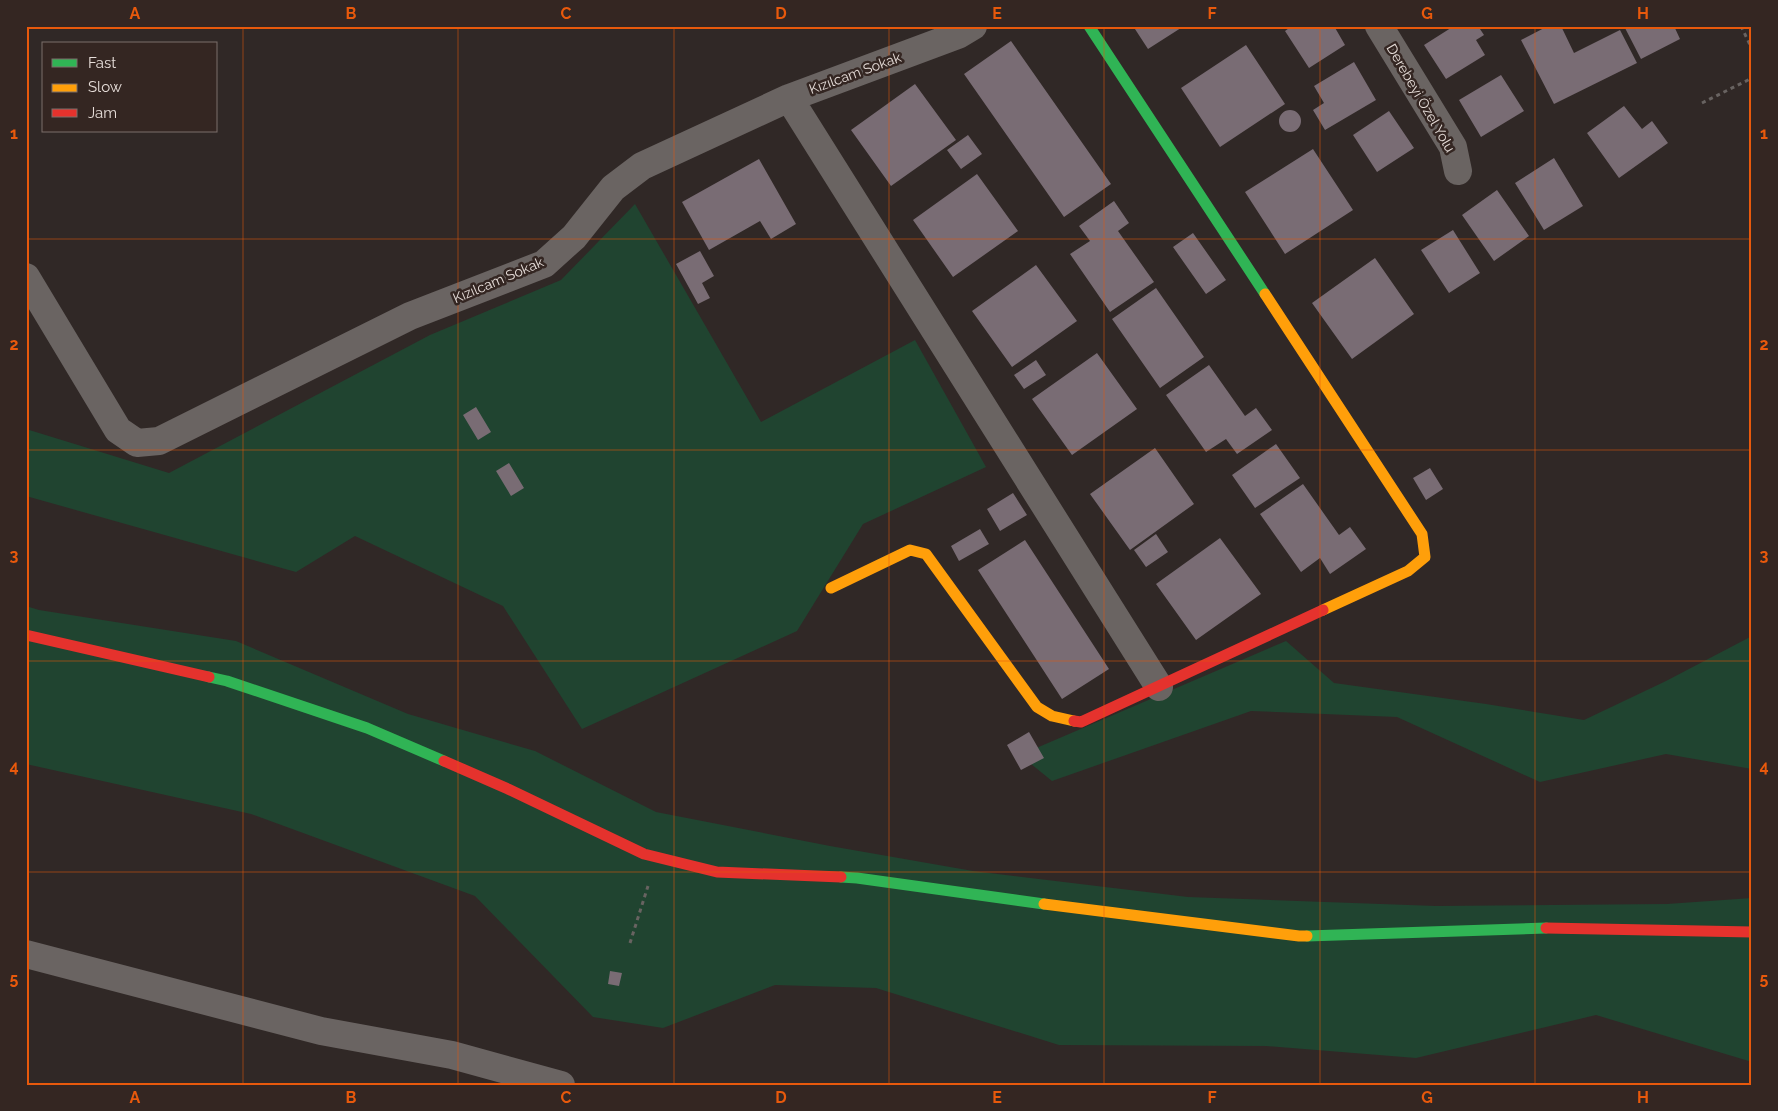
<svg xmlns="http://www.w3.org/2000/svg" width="1778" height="1111" font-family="Raleway,sans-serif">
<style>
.green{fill:#204430}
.building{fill:#796c74}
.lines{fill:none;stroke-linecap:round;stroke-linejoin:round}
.path{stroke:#686361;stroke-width:3;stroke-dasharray:4 4;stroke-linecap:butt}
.street{stroke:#6a6462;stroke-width:28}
.fast{stroke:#30b455;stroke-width:11}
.slow{stroke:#ff9f0a;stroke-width:11}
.jam{stroke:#e5322d;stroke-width:11}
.grid{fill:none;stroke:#e8590c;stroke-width:1;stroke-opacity:0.55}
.labels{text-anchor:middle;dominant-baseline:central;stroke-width:5;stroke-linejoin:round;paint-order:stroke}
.street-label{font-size:14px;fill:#e6ddd9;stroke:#342622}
.neatline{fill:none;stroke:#e8590c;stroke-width:2}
.grid-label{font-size:16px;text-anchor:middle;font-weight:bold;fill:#e8590c}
</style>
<rect width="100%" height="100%" fill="#302826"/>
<path class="green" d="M635,204L761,422L915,340L986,467L863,524L797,631L582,729L503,606L355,536L296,572L26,496V429L169,473L430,335L561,280Z
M26,606L39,610L236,641L408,714L535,751L656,812L830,846L973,871L1188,897L1436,906L1667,904L1752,898V1062L1596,1015L1416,1058L1266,1046L1059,1045L876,988L775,985L663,1028L593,1017L475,896L251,814L26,764Z
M1752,636V769L1666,754L1540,782L1397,717L1251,711L1052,781L1020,755L1286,641L1334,683L1486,704L1584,720L1666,681Z"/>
<path class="building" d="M1133,26H1184L1148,49Z
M1292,26H1334L1345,45L1309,68L1285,31Z
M1454,26H1478L1484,35L1476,40L1485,55L1446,79L1424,45Z
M1548,26H1561L1574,53L1620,30L1637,63L1554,104L1521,40Z
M1629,26H1674L1680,39L1641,59L1625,28Z
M1011,41L1111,184L1064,217L964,74Z
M1246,45L1285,104L1220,147L1181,88Z
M1354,62L1376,100L1325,130L1313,110L1324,103L1314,86Z
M1501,75L1524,111L1481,137L1459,100Z
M915,84L956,140L891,186L851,130Z
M1624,106L1642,129L1652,121L1668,143L1619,178L1587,133Z
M1279 121a11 11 0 1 1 22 0a11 11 0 1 1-22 0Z
M1389,111L1414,148L1377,172L1353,135Z
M968,135L982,154L961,169L947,150Z
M1313,149L1353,210L1285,254L1245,192Z
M1554,158L1583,206L1544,230L1515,183Z
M759,159L796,224L771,239L760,221L709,250L682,202Z
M977,174L1018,231L953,277L913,220Z
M1497,190L1529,236L1494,261L1462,215Z
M1114,201L1129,223L1118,231L1154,282L1110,312L1070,254L1090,241L1079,226Z
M1453,230L1480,273L1449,293L1421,250Z
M1193,233L1226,280L1206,294L1173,247Z
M700,251L714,276L702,283L710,298L698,304L676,264Z
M1375,258L1414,314L1352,359L1312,303Z
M1036,265L1077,321L1012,367L972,311Z
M1156,288L1204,357L1160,388L1112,319Z
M1097,353L1137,409L1072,455L1032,399Z
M1036,360L1046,375L1024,389L1014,375Z
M1209,365L1245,416L1256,408L1272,430L1237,454L1226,439L1206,452L1166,395Z
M476,407L491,432L478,440L463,415Z
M1276,444L1300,478L1255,508L1232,475Z
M1155,448L1194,504L1130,550L1090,494Z
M509,463L524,488L511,496L496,471Z
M1430,468L1443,489L1426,500L1413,478Z
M1303,484L1339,535L1350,527L1366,549L1330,574L1320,558L1301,572L1260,514Z
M1013,493L1027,515L1000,531L987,509Z
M980,529L989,544L959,561L951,546Z
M1156,534L1168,552L1146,567L1134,550Z
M1220,538L1261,594L1196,640L1156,584Z
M1025,540L1109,669L1062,699L978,570Z
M1029,732L1044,758L1021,770L1007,745Z
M610,971L622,973L619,986L608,984Z"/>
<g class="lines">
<path class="path" d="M1741,26L1752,49
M1702,103L1752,78
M630,943L648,886"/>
<path class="street" d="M1379,26L1453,147L1458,171
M789,98L1159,687
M26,277L118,430L137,443L159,441L410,316L544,264L574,237L613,188L642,166L789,98L958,35L973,26
M26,954L321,1031L452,1055L561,1085"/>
<path class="fast" d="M1089,26L1265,294
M209,677L227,681L367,728L444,761
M841,877L857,878L1044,904
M1307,936L1546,928"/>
<path class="slow" d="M1265,294L1422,534L1425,557L1408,571L1323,610
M831,588L910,550L926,554L1037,707L1052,716L1074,721
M1044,904L1299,936H1307"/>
<path class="jam" d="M26,635L209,677
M1074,721L1081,722L1323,610
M444,761L508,789L644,854L717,872L841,877
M1546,928L1752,932"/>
</g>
<path class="grid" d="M243,26V1085M458,26V1085M674,26V1085M889,26V1085M1104,26V1085M1320,26V1085M1535,26V1085M26,239H1752M26,450H1752M26,661H1752M26,872H1752"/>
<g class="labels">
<g class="street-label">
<text transform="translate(855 73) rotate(-20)">Kızılcam Sokak</text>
<text transform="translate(1421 98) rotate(60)">Derebeyi Özel Yolu</text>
<text transform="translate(498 280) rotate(-23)">Kızılcam Sokak</text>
</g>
</g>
<rect width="1778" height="1111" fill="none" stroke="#342622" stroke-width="55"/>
<rect x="42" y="42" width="175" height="90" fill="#342622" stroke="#7b6f6b"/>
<rect x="52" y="59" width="25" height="8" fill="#30b455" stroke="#7b6f6b"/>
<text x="88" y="68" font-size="15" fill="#e6ddd9">Fast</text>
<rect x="52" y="84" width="25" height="8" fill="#ff9f0a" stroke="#7b6f6b"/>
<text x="88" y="92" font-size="15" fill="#e6ddd9">Slow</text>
<rect x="52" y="109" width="25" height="8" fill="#e5322d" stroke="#7b6f6b"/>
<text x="88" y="118" font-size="15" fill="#e6ddd9">Jam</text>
<rect x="28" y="28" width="1722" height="1056" class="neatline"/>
<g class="grid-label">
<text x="135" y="19">A</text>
<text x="351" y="19">B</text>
<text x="566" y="19">C</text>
<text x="781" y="19">D</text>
<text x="997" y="19">E</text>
<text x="1212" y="19">F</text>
<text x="1427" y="19">G</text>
<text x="1643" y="19">H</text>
<text x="14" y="139">1</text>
<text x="1764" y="139">1</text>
<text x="14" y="350">2</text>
<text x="1764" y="350">2</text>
<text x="14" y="561">3</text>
<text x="1764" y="561">3</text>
<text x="14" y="772">4</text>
<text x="1764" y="772">4</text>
<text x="14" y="984">5</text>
<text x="1764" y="984">5</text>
<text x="135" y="1103">A</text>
<text x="351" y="1103">B</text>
<text x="566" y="1103">C</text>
<text x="781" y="1103">D</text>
<text x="997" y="1103">E</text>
<text x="1212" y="1103">F</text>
<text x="1427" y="1103">G</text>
<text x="1643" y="1103">H</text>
</g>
</svg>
